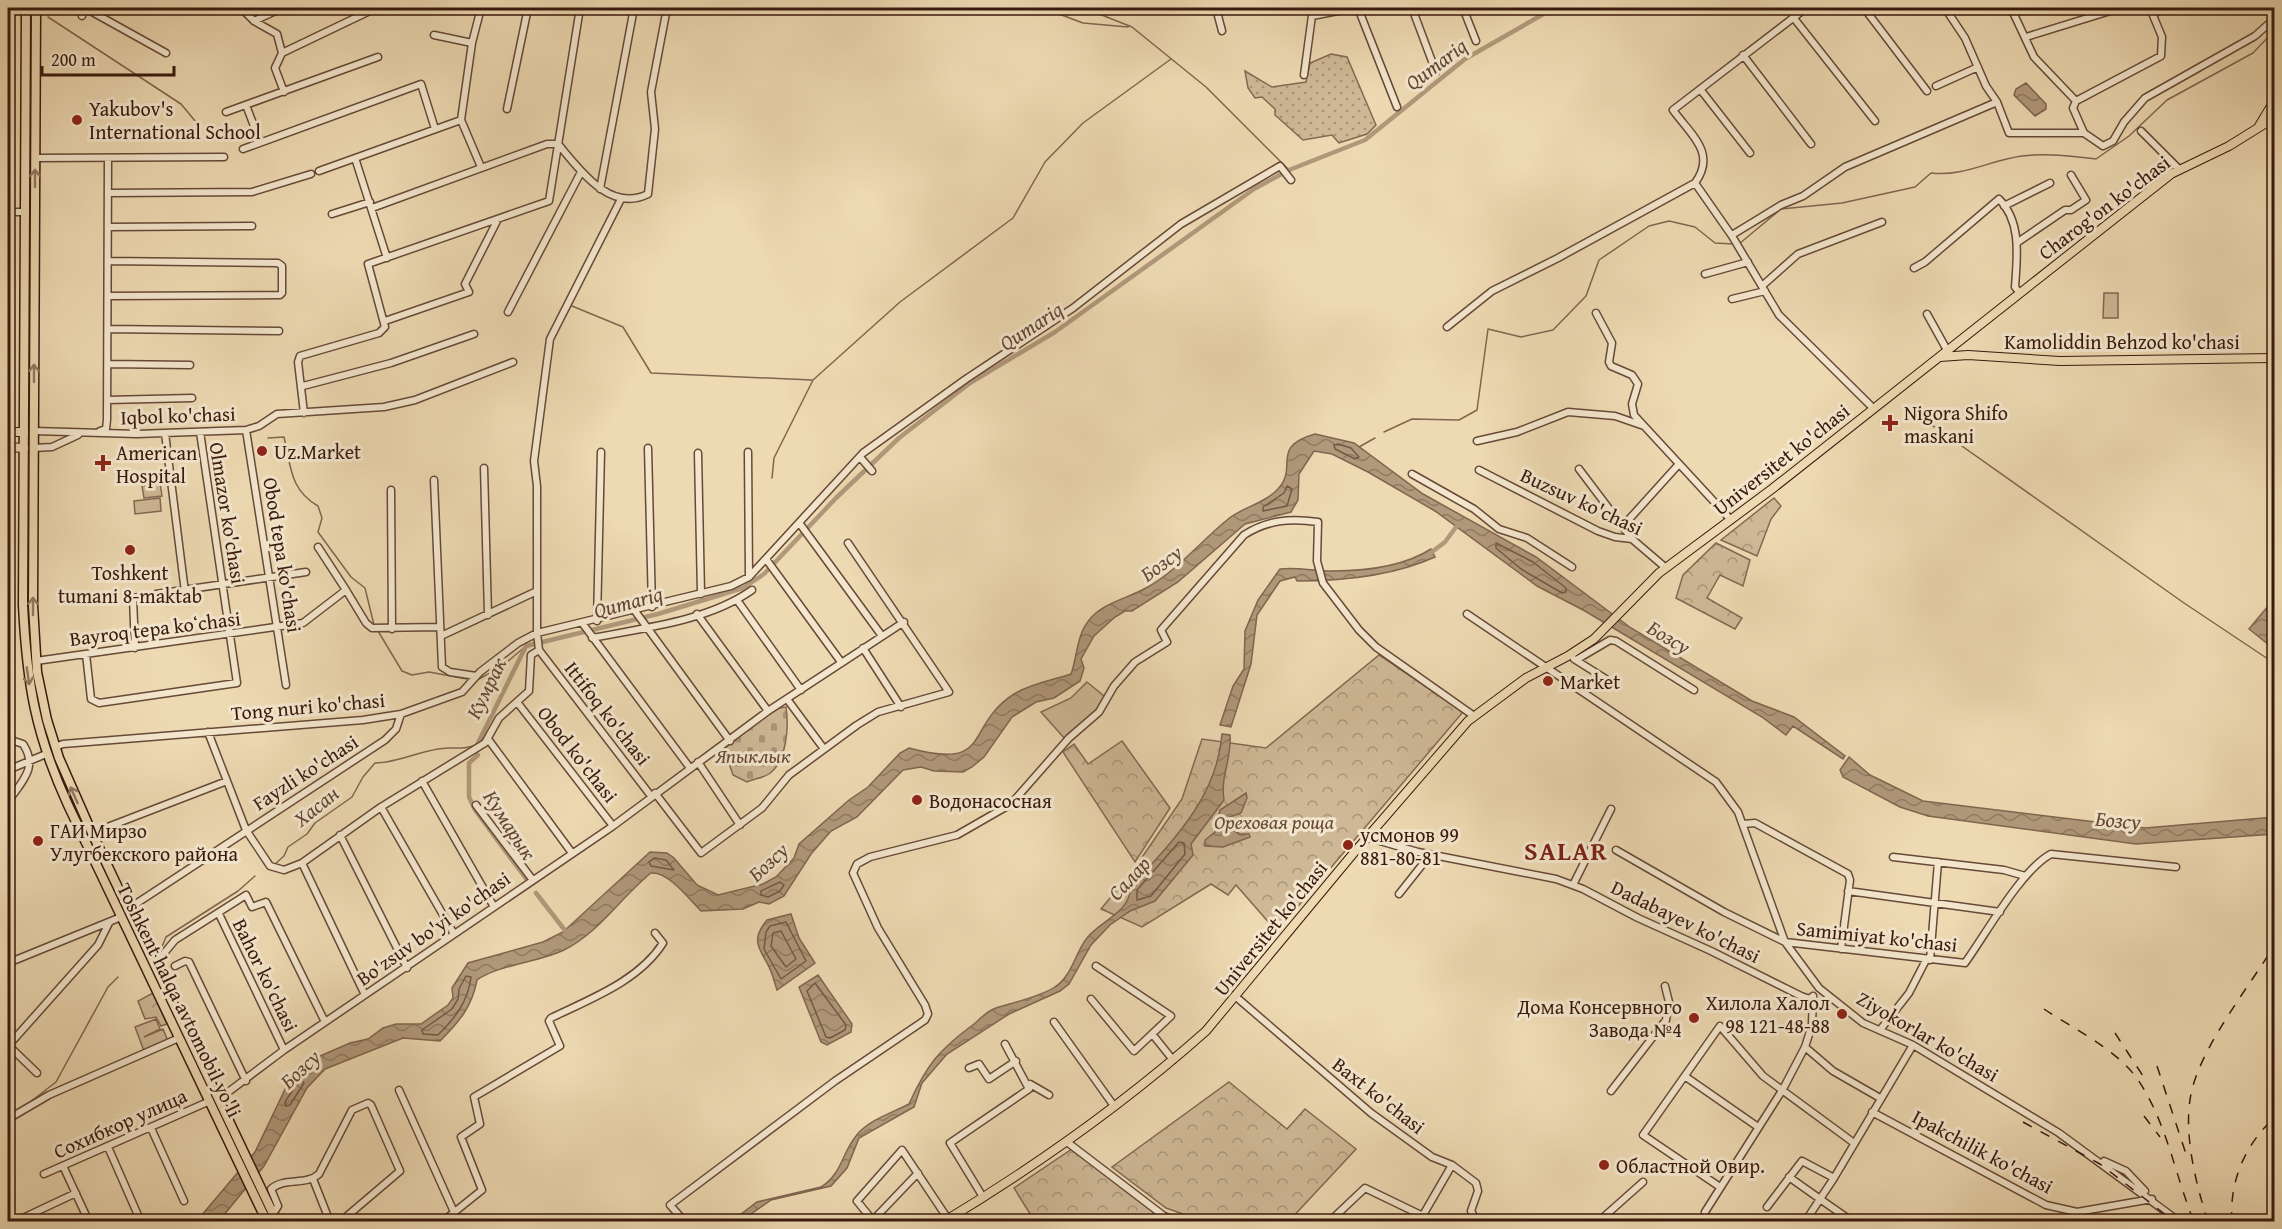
<svg xmlns="http://www.w3.org/2000/svg" width="2282" height="1229" font-family="'Gentium Book Plus',serif">
<style>
.grass{fill:url(#grass-dots);stroke:#846852;stroke-width:1.5}
.forest{fill:url(#forest-crowns);stroke:#846852;stroke-width:1.5}
.cemetery{fill:url(#cemetery-stones);stroke:#846852;stroke-width:1.5}
.garden{fill:#ceb896;stroke:#846852;stroke-width:1.5}
.water{fill:url(#water-waves);stroke:#80654f;stroke-width:1.5}
.lines{fill:none;stroke-linecap:round;stroke-linejoin:round}
.shore{stroke:#745844;stroke-width:1.5}
.stream{stroke:#80654f;stroke-width:1.5}
.canal{stroke:#b0987a;stroke-width:4.5}
.minor-casing{stroke:#664937;stroke-width:9}
.major-casing{stroke:#39190e;stroke-width:10}
.highway-casing{stroke:#39190e;stroke-width:11}
.minor{stroke:#f3e6cd;stroke-width:6}
.major{stroke:#edd9b2;stroke-width:8}
.highway{stroke:#edd9b2;stroke-width:8}
.rail{stroke:#39190e;stroke-width:1.5;stroke-dasharray:10 10;stroke-linecap:butt}
.oneway{stroke:#937960}
.poi-dot{fill:#8f2418;stroke:#f3e6cd;stroke-width:2}
.labels{text-anchor:middle;dominant-baseline:central;stroke-width:6;stroke-linejoin:round;paint-order:stroke}
.poi-label{font-size:20px;fill:#39190e;stroke:#f3e6cd;text-anchor:start}
.street-label{font-size:20px;fill:#39190e;stroke:#f3e6cd}
.park-label{font-size:20px;font-style:italic;fill:#664937;stroke:#f3e6cd}
.water-label{font-size:21px;font-style:italic;fill:#634534;stroke:#f3e6cd}
.district-label{font-size:26px;font-weight:bold;letter-spacing:1.5px;fill:#7a1f14;stroke:#f3e6cd}
</style>
<defs>
<pattern id="grass-dots" width="8" height="8" patternUnits="userSpaceOnUse" patternTransform="scale(1.5)"><rect width="8" height="8" fill="#ceb896"/><path d="M2 2h.1M6 6h.1" fill="none" stroke="#a89579" stroke-width="1.8" stroke-linecap="round"/></pattern>
<pattern id="forest-crowns" width="20" height="18" patternUnits="userSpaceOnUse" patternTransform="scale(1.5)"><rect width="20" height="18" fill="#ceb896"/><path d="M2 6a3 3 0 1 1 6 0M12 15a3 3 0 1 1 6 0" fill="none" stroke="#a89579"/></pattern>
<pattern id="cemetery-stones" width="16" height="16" patternUnits="userSpaceOnUse" patternTransform="scale(1.5)"><rect width="16" height="16" fill="#ceb896"/><path d="M2 7V4a2 2 0 0 1 4 0v3zM10 15v-3a2 2 0 0 1 4 0v3z" fill="#a89579"/></pattern>
<pattern id="water-waves" width="16" height="10" patternUnits="userSpaceOnUse" patternTransform="scale(1.5)"><rect width="16" height="10" fill="#b0987a"/><path d="M0 5q4-4 8 0t8 0" fill="none" stroke="#907b62"/></pattern>
</defs>
<rect width="100%" height="100%" fill="#edd9b2"/>
<filter id="stains"><feTurbulence type="fractalNoise" baseFrequency=".00333" numOctaves="4"/><feColorMatrix values="0 0 0 0 .2 0 0 0 0 .09 0 0 0 0 .02 0 0 0 .5 -.17"/></filter>
<radialGradient id="worn" r=".72"><stop offset=".6" stop-color="#630" stop-opacity="0"/><stop offset="1" stop-color="#630" stop-opacity=".3"/></radialGradient>
<path class="grass" d="M1331,54L1347,57L1376,125L1367,134L1339,143L1332,135L1303,140L1275,115V109L1262,97L1255,98L1248,88L1245,71L1272,87L1306,82L1310,63Z
M29,107H32L31,341H28Z
M28,454H31L33,665L31,666L27,613Z
M59,769L173,1011L171,1012L70,800L56,770Z"/>
<path class="forest" d="M1774,498L1781,506L1771,519L1757,556L1721,540Z
M1716,543L1750,560L1743,586L1720,575L1707,598L1742,618L1735,629L1676,598L1683,575Z
M1379,655L1463,712L1267,943L1262,937L1271,925L1236,885L1228,895L1211,884L1142,927L1101,909L1134,869L1182,799L1202,739L1266,748Z
M1122,741L1170,808L1135,862L1063,752L1074,744L1088,764Z
M153,993L167,1024L161,1026L156,1017L145,1019L138,1001Z
M1229,1082L1287,1129L1305,1109L1356,1149L1289,1221H1203L1166,1208L1112,1167Z
M1072,1149L1165,1221H1028L1032,1217L1014,1188Z"/>
<path class="cemetery" d="M786,707C789,726 787,761 769,774C763,778 753,779 747,782L733,775L724,749L773,709Z"/>
<path class="garden" d="M2104,293H2118V318H2103Z
M160,483L162,496L144,498L142,486Z
M160,498L161,511L135,514L134,501Z
M1087,682L1104,696L1098,712L1065,739L1041,712L1071,698Z
M156,1019L160,1029L144,1037L163,1029L168,1041L144,1051L135,1027Z"/>
<path class="water" d="M2026,83L2046,104V109L2035,116L2014,95L2016,89Z
M1315,434L1354,443L1423,494L1536,557L1631,628L1752,701L1794,717L1845,756L1843,759L1793,726L1786,735L1762,717L1585,611L1537,586L1435,511L1368,472L1332,454L1314,451L1299,474L1298,500L1291,512L1245,524L1178,582L1132,611H1125L1115,617L1094,636L1081,659L1084,668L1080,681L1054,698L1036,702L1012,717L984,757L972,767L963,772L934,771L921,767L903,770L857,817L831,831L811,854L784,896L769,904L759,902L743,909L701,911C689,899 668,871 651,873C621,897 599,933 564,950C539,962 498,965 477,980C472,1007 459,1022 440,1041L403,1038L325,1069L307,1088L264,1166L219,1221L196,1222L255,1152L290,1079L311,1060L350,1043L368,1039L383,1028L396,1024H421L448,1005L453,998L452,988L468,963L543,942L563,932L650,852L667,853L674,858L697,885L718,895L763,884L776,877L794,858L799,844L849,800L868,787L900,753L909,748C994,771 963,727 1014,694C1030,684 1053,680 1071,674C1077,658 1076,641 1085,626C1098,603 1125,600 1146,588C1177,571 1200,542 1227,520C1242,507 1264,504 1278,489C1299,467 1269,447 1315,434Z
M1431,549L1435,557C1393,576 1342,581 1297,581L1295,577L1280,581L1257,615L1251,664L1231,727L1220,725L1233,686L1244,669L1245,631L1258,600L1280,569C1298,567 1314,571 1332,571C1365,571 1403,567 1431,549Z
M2274,599V649L2249,629Z
M1222,734L1230,735C1232,758 1220,777 1224,800L1191,844L1193,855L1155,901L1130,911L1110,925L1091,945L1069,984L1060,991L1009,1014L947,1054L922,1083L914,1107L859,1138L847,1168L831,1186L771,1200L741,1221H732L757,1202L821,1187C842,1174 842,1153 856,1136C868,1120 892,1113 909,1104C927,1064 939,1050 974,1024C980,1019 988,1010 996,1008C1012,1003 1042,996 1055,987C1072,976 1075,953 1087,938C1100,921 1131,912 1130,888C1171,842 1217,799 1222,734Z
M1849,757L1870,775L1923,801L2145,828L2274,817V834L2136,844L1928,816L1900,807L1843,777L1840,770Z
M1246,793L1247,798L1241,813L1227,818L1219,815L1220,810Z
M1232,822L1239,834H1249L1250,837L1223,847L1205,846V840L1219,829Z
M791,914L799,938L815,963L777,990C774,981 772,971 767,963C757,946 752,938 767,920Z
M818,975L852,1024L851,1032L827,1045L821,1042L799,987Z"/>
<g class="lines">
<path class="shore" d="M1338,444L1351,448L1359,457L1355,459L1335,449L1334,445Z
M1287,486L1292,489L1287,506L1263,511V507L1284,493Z
M1496,543L1533,562L1566,588V592L1562,593L1521,569L1496,548Z
M1179,842L1184,843L1185,854L1151,896L1137,900V890Z
M654,858L666,860L674,870L651,866L649,862Z
M780,882L784,885L780,891L768,897L761,895V891Z
M786,922L806,961L781,979L764,949L766,932L770,926Z
M781,931L796,959L786,967L771,946L773,933Z
M466,976L471,977C468,1002 455,1018 438,1035L423,1034L422,1030L452,1009L458,999L459,989Z
M815,983L846,1025L845,1030L830,1038L826,1037L807,991Z
M300,1079L304,1083L290,1105L286,1106L285,1102Z"/>
<path class="stream" d="M1043,8L1083,23L1128,27
M1084,8L1132,27L1206,87L1289,170
M48,17L181,104L201,128
M1739,244L1781,209L1842,203L1915,187L1931,173C1964,177 1990,160 2022,156C2047,153 2071,156 2096,159L2129,136L2167,100L2253,53L2274,31
M572,306L623,327L651,373L812,380
M1915,418L1935,427L2184,603L2274,663
M1384,432L1412,419L1459,420L1477,410L1488,329L1521,337L1553,330L1586,296L1599,260L1649,226L1669,221L1695,227L1715,243L1734,244
M268,438L284,437C291,467 290,490 318,506L322,518L318,532L351,577L365,588L374,625
M1359,447L1375,438
M772,478L774,458L813,380L900,302L1013,218L1045,162L1083,123L1171,59
M378,631L402,671L412,675L429,672L467,679
M479,679L501,667L526,646
M274,865L284,856L288,847L307,834L315,823L352,797L363,777L375,763C400,763 424,748 449,748C460,748 465,749 476,745
M159,954L166,937L238,891L255,876
M25,1106L56,1082L108,987L118,977"/>
<path class="canal" d="M1428,555L1445,542L1459,523
M477,745L526,646L658,614L743,588L764,574L836,498L899,438L970,383L1055,332L1254,189L1289,170L1365,140L1465,59L1554,8
M478,755L469,763V797L475,810L527,880
M536,893L567,933"/>
<defs>
<path id="minor" d="M85,8L166,53
M241,8L254,21L277,34L282,53L275,68L284,92
M481,8L472,43L461,120L481,167
M1115,8H1117
M1216,8L1222,31
M1358,8L1397,107
M1412,8L1436,72
M1463,8L1476,41
M1864,8L1927,91
M1945,8L1965,38L1986,86L1997,102L2009,133H2084
M2011,8L2034,57L2076,101
M2154,14L2163,8
M82,16L84,8
M1312,16L1353,8
M1793,17L1875,121
M254,21L282,8
M434,35L472,43
M2026,37L2120,8
M282,53L376,8
M1743,55L1811,144
M1304,75L1313,8
M1936,86L1978,67
M1700,89L1750,153
M2076,101L2073,108L2084,133L2103,146L2113,141L2124,122L2145,98L2255,36L2274,19
M2076,101L2161,56L2162,37L2150,8
M246,105L260,142
M507,109L528,8
M226,112L378,57
M2141,131L2179,169
M243,149L421,84L435,129
M35,158L224,157
M355,158L387,258
M319,171L461,120
M1695,183L1732,236L1779,315L1873,408
M600,189L634,8
M109,193L252,192L311,174
M621,199L550,339L534,461L537,486V633L539,650L651,796
M2004,206L2050,183
M372,208L547,144H558C580,170 610,213 648,194L655,129L651,92L667,8
M8,212H25
M332,214L370,202
M109,227L252,226
M1732,235L1781,205L1803,196L1845,167L1997,102
M2018,242L2065,210H2071L2086,200L2071,175
M1914,268L1925,262L1999,199C2022,222 2017,257 2015,287L2019,292
M1705,274L1748,262
M1762,286L1798,254L1882,222
M108,296L280,295L282,293V266L278,263L109,261
M1732,299L1765,291
M508,312L581,172
M1596,313L1612,343L1609,362L1611,366L1632,375L1638,384L1632,404L1634,415L1731,520
M1927,314L1947,350
M385,321L469,292L465,284L498,219
M1447,327L1492,291L1558,258L1695,183C1717,153 1691,135 1673,110L1806,8
M108,329L279,331
M108,364L190,365
M303,386L391,363L474,334
M107,400L192,398
M304,413L298,362L300,356L379,333L385,327L368,264L549,201L580,8
M246,430L286,685
M34,431L137,434L246,430L259,426L277,414L384,407L415,400L513,362
M100,431L106,429L107,420L108,158
M165,433L185,592
M1477,441L1517,432L1568,412L1615,416L1644,426
M34,448L52,447L78,435
M648,448L652,607
M748,452L749,577
M698,453L701,594
M860,457L872,471
M484,468L488,615
M1579,469L1632,539
M1479,470L1598,531L1615,537L1632,539L1666,568
M1412,474L1474,509L1499,529L1527,538L1572,567
M434,480L442,667L450,672L476,676
M391,490L392,629
M800,524L882,636
M1623,526L1679,464
M318,547L346,590
M766,559L841,662
M156,594L306,572
M737,600L801,690
M635,611L730,741
M697,614L768,711
M1467,614L1716,782L1738,812L1785,942L1819,988L1863,1023L1913,1045L2059,1133L2180,1222
M597,621L601,452
M583,624L690,768
M441,636L537,591
M592,638C644,628 708,621 752,590
M135,648L133,598L152,595
M863,648L901,707
M86,654L91,699L99,703L237,683L200,432
M1574,659L1606,679
M1576,660L1610,640L1616,641L1694,690
M36,661L303,623L346,590L366,623L372,628L440,627
M787,699L824,749
M517,702L613,826
M208,732L246,830L270,866L284,870L302,863L381,807L485,743L499,718L529,691L531,655L539,650
M8,739L23,744C39,768 21,782 8,802
M488,739L572,853
M55,747L63,744L363,720L401,714L462,692L480,672L518,643L537,633L731,586L749,577L863,453L966,379L1073,308L1181,224L1280,166L1291,180
M698,762L740,825
M8,770L46,754
M422,781L494,907
M655,793L701,853L762,808L789,775L857,725L878,712L949,692L848,543
M476,805L532,879
M381,807L454,934
M1743,824L1755,823L1848,874L1850,880L1841,949
M92,833L227,781
M340,835L407,968
M1366,837L1418,852L1556,879L1583,889L1638,918L1711,951L1801,996L1810,999L1813,996
M1616,850L1724,912L1785,942L1965,963C1986,934 2021,870 2051,854L2176,867
M1893,857L2004,870L2025,876
M302,863L365,995
M1573,885L1611,809
M1848,891L2000,912
M1399,894L1426,860
M128,909L385,740L396,729L401,714
M219,914L284,1050
M1930,960L1938,862
M153,962L161,957L175,940L246,895L252,907L266,902L325,1022
M8,963L121,917
M175,966L185,961L189,962L246,1081
M1235,996L1371,1113L1432,1157L1452,1165L1476,1183L1478,1191L1471,1211L1477,1222
M1091,999L1134,1051L1171,1016L1096,966
M1054,1022L1114,1106
M1880,1030L1909,993L1926,960
M1153,1035L1173,1060
M8,1045L37,1073
M8,1046L98,945L109,923
M1805,1047L1833,1071L1880,1098
M969,1068L979,1064L989,1079L1016,1061
M1686,1077L1758,1127
M1030,1084L1049,1095
M399,1090L454,1212
M1611,1091L1666,1020L1669,1002L1665,986
M219,1099L284,1050L613,826L768,711L904,622
M8,1107L12,1117
M1872,1112L2046,1205L2077,1212L2152,1199
M8,1119L49,1095L179,1038
M151,1128L184,1201
M1067,1142L1164,1216L1178,1222
M108,1147L141,1222
M2104,1161L2126,1171L2145,1191
M63,1166L89,1222
M44,1174L210,1101
M1789,1177L1820,1199L1805,1222
M1834,1178L1820,1199L1853,1222
M313,1179L330,1222
M1720,1187L1643,1135L1720,1026L1763,1076L1854,1143
M983,1197L950,1143L1029,1089L1005,1044
M1767,1207L1802,1161L1834,1178L1913,1045
M1705,1212L1783,1089L1805,1047L1812,1025L1813,996
M273,1214L278,1206L271,1189C284,1177 306,1186 319,1174L352,1110L368,1103L371,1105L400,1171L340,1222
M25,1217L76,1193
M873,1220L918,1173
M442,1222L482,1190L461,1137L480,1124L474,1097L560,1046L549,1021L551,1018C590,999 639,981 663,943L655,933
M685,1222L670,1205L835,1081L925,1020L928,1014L925,1005L878,928L853,873L857,864L870,857L957,835L1011,804L1069,738L1099,712L1114,686L1135,662L1167,642L1161,630L1244,535C1267,520 1290,518 1318,522L1317,561L1323,583L1359,630L1376,647L1474,716
M780,1222L781,1220
M874,1222L857,1201L902,1150L948,1219
M1329,1222L1365,1188L1423,1216
M1419,1222L1452,1165
M1598,1222L1643,1182"/>
<path id="major" d="M2259,126L2274,101
M1940,357L1968,355L2060,361L2274,358
M8,432H24
M8,447L24,448
M943,1222C1036,1166 1125,1103 1206,1031L1352,855L1468,721L1526,678L1568,656L1594,639L1659,573L1772,489L2171,174L2229,146L2274,118"/>
<path id="highway" d="M26,8L23,605C27,684 35,733 68,805L267,1222
M36,8L33,605L37,672L47,720L59,758L92,833L277,1222"/>
</defs>
<use href="#minor" class="minor-casing"/>
<use href="#major" class="major-casing"/>
<use href="#highway" class="highway-casing"/>
<use href="#minor" class="minor"/>
<use href="#major" class="major"/>
<use href="#highway" class="highway"/>
<path class="rail" d="M2044,1009C2074,1029 2114,1048 2136,1077C2166,1119 2175,1175 2194,1222
M2115,1033L2143,1076
M2157,1066L2187,1157
M2144,1116L2160,1137
M2023,1122L2100,1164L2175,1222
M2208,1222C2196,1184 2183,1134 2191,1094C2200,1048 2249,987 2274,946
M2232,1222C2229,1181 2245,1145 2274,1118"/>
</g>
<defs><path id="oneway-shaft" d="M-6 0H5M1.5-3L5.5 0L1.5 3" fill="none" stroke-width="1.6" stroke-linecap="round" stroke-linejoin="round" transform="scale(1.5)"/></defs>
<g class="oneway">
<use href="#oneway-shaft" transform="translate(35 178) rotate(-90)"/>
<use href="#oneway-shaft" transform="translate(34 373) rotate(-90)"/>
<use href="#oneway-shaft" transform="translate(33 606) rotate(-90)"/>
<use href="#oneway-shaft" transform="translate(28 676) rotate(82)"/>
<use href="#oneway-shaft" transform="translate(74 795) rotate(-114)"/>
</g>
<g class="poi-dot">
<circle cx="77" cy="120" r="6"/>
<path d="M1887 414h6v6h6v6h-6v6h-6v-6h-6v-6h6z"/>
<circle cx="262" cy="451" r="6"/>
<path d="M100 454h6v6h6v6h-6v6h-6v-6h-6v-6h6z"/>
<circle cx="130" cy="550" r="6"/>
<circle cx="1548" cy="681" r="6"/>
<circle cx="917" cy="800" r="6"/>
<circle cx="38" cy="841" r="6"/>
<circle cx="1348" cy="845" r="6"/>
<circle cx="1842" cy="1014" r="6"/>
<circle cx="1694" cy="1018" r="6"/>
<circle cx="1604" cy="1165" r="6"/>
</g>
<g class="labels">
<g class="poi-label">
<text x="89" y="108">Yakubov's<tspan x="89" dy="23">International School</tspan></text>
<text x="1904" y="412">Nigora Shifo<tspan x="1904" dy="23">maskani</tspan></text>
<text x="274" y="451">Uz.Market</text>
<text x="116" y="452">American<tspan x="116" dy="23">Hospital</tspan></text>
<text x="130" y="572" text-anchor="middle">Toshkent<tspan x="130" dy="23">tumani 8-maktab</tspan></text>
<text x="1560" y="681">Market</text>
<text x="929" y="800">Водонасосная</text>
<text x="50" y="830">ГАИ Мирзо<tspan x="50" dy="23">Улугбекского района</tspan></text>
<text x="1360" y="834">усмонов 99<tspan x="1360" dy="23">881-80-81</tspan></text>
<text x="1830" y="1002" text-anchor="end">Хилола Халол<tspan x="1830" dy="23">98 121-48-88</tspan></text>
<text x="1682" y="1006" text-anchor="end">Дома Консервного<tspan x="1682" dy="23">Завода №4</tspan></text>
<text x="1616" y="1165">Областной Овир.</text>
</g>
<g class="street-label">
<text transform="translate(2104 207) rotate(-37)">Charog'on ko'chasi</text>
<text x="2122" y="341">Kamoliddin Behzod ko'chasi</text>
<text transform="translate(178 415) rotate(-2)">Iqbol ko'chasi</text>
<text transform="translate(1781 459) rotate(-38)">Universitet ko'chasi</text>
<text transform="translate(1582 501) rotate(25)">Buzsuv ko'chasi</text>
<text transform="translate(228 513) rotate(81)">Olmazor ko'chasi</text>
<text transform="translate(283 555) rotate(81)">Obod tepa ko'chasi</text>
<text transform="translate(155 628) rotate(-7)">Bayroq tepa koʻchasi</text>
<text transform="translate(308 706) rotate(-5)">Tong nuri ko'chasi</text>
<text transform="translate(608 713) rotate(52)">Ittifoq ko'chasi</text>
<text transform="translate(578 754) rotate(52)">Obod ko'chasi</text>
<text transform="translate(305 772) rotate(-33)">Fayzli ko'chasi</text>
<text transform="translate(1686 921) rotate(26)">Dadabayev ko'chasi</text>
<text transform="translate(433 928) rotate(-35)">Bo'zsuv bo'yi ko'chasi</text>
<text transform="translate(1270 928) rotate(-51)">Universitet ko'chasi</text>
<text transform="translate(1877 936) rotate(6)">Samimiyat ko'chasi</text>
<text transform="translate(266 975) rotate(64)">Bahor ko'chasi</text>
<text transform="translate(180 1000) rotate(64)">Toshkent halqa avtomobil yo'li</text>
<text transform="translate(1928 1036) rotate(30)">Ziyokorlar ko'chasi</text>
<text transform="translate(1379 1095) rotate(38)">Baxt ko'chasi</text>
<text transform="translate(120 1123) rotate(-24)">Сохибкор улица</text>
<text transform="translate(1983 1151) rotate(28)">Ipakchilik ko'chasi</text>
</g>
<g class="park-label">
<text x="753" y="755">Япыклык</text>
<text x="1274" y="821">Ореховая роща</text>
</g>
<g class="water-label">
<text transform="translate(1436 64) rotate(-37)">Qumariq</text>
<text transform="translate(1031 326) rotate(-33)">Qumariq</text>
<text transform="translate(1161 563) rotate(-36)">Бозсу</text>
<text transform="translate(628 602) rotate(-15)">Qumariq</text>
<text transform="translate(1669 637) rotate(31)">Бозсу</text>
<text transform="translate(486 688) rotate(-64)">Кумрак</text>
<text transform="translate(316 806) rotate(-39)">Хасан</text>
<text transform="translate(2118 820) rotate(5)">Бозсу</text>
<text transform="translate(510 825) rotate(57)">Кумарык</text>
<text transform="translate(768 862) rotate(-43)">Бозсу</text>
<text transform="translate(1129 878) rotate(-47)">Салар</text>
<text transform="translate(300 1069) rotate(-43)">Бозсу</text>
</g>
<g class="district-label">
<text x="1566" y="850">SALAR</text>
</g>
</g>
<rect width="2282" height="1229" fill="none" stroke="#edd9b2" stroke-width="30"/>
<rect x="9" y="9" width="2264" height="1211" fill="none" stroke="#39190e" stroke-width="3"/>
<rect x="15" y="15" width="2252" height="1199" fill="none" stroke="#39190e" stroke-width="1.5"/>
<path d="M42 66v9h132v-9" fill="none" stroke="#39190e" stroke-width="3"/>
<text x="51" y="66" font-size="18" fill="#39190e" stroke="#f3e6cd" stroke-width="4.5" paint-order="stroke">200 m</text>
<rect width="100%" height="100%" filter="url(#stains)"/>
<rect width="100%" height="100%" fill="url(#worn)"/>
</svg>
